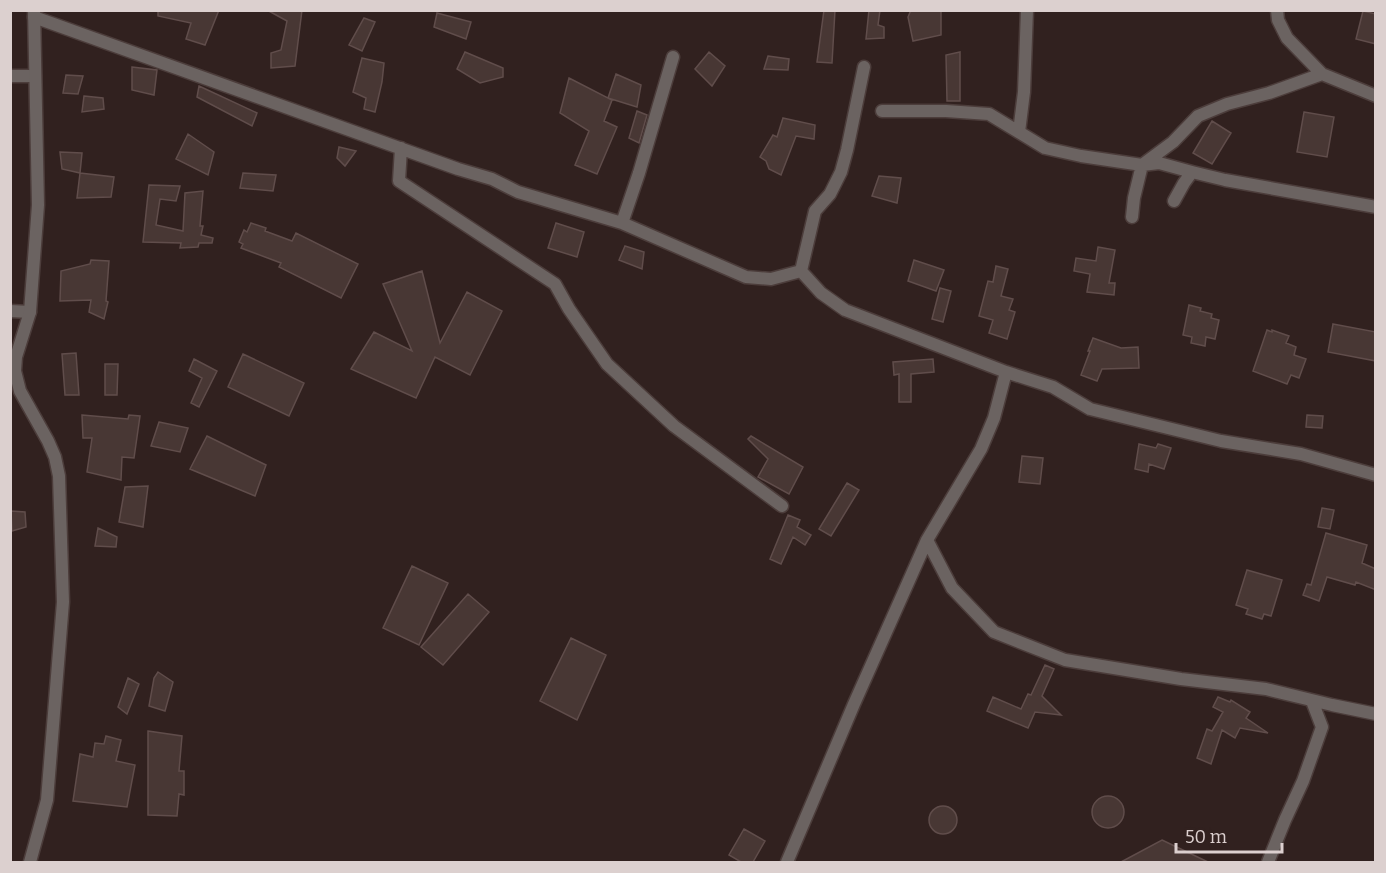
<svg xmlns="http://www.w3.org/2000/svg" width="1386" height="873" font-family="Bitter,serif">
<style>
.building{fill:#483734;stroke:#604d4b;stroke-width:1.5}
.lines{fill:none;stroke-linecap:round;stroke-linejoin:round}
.minor-casing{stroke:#4c3d3b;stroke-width:15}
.tertiary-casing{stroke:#4c3d3b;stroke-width:15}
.minor{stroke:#6b6361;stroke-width:12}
.tertiary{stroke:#6b6361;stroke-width:12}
</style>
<rect width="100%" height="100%" fill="#31211f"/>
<path class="building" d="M158,10H219L205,45L186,39L191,23L158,16Z
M267,10H302L295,66L271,68V53L281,50L287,21Z
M824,10H835L832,63L817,62Z
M869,10H880L878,25L884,27V38L866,39Z
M911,10H941V35L913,41L908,17Z
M1363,11L1376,14V44L1356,39Z
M437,13L471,22L466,39L434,27Z
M364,18L375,22L362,51L349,45Z
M465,52L503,68V77L480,83L457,69Z
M709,52L725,66L712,86L695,69Z
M960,52V101H947L946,55Z
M768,56L789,59L788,70L764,69Z
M362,58L384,63L382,82L375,112L364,109L366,98L353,92Z
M132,67L157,70L154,95L132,90Z
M616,74L641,85L637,107L608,98Z
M66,75L83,76L78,94L63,93Z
M569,78L612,100L604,121L617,127L597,174L575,165L589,131L560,113Z
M199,86L257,113L252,126L197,97Z
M84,96L103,98L104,109L82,112Z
M637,111L647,115L639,143L629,138Z
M1304,112L1334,117L1327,157L1297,152Z
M783,118L815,125L814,139L796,136L781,175L769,169L766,161L760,157L773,135L777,137Z
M1212,121L1231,133L1212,164L1193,153Z
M188,134L214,152L208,175L176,159Z
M339,147L356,151L345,166L337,158Z
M60,152L82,153L80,173L62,169Z
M80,173L114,177L111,197L77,198Z
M243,173L276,175L273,191L240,188Z
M879,176L901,178L897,203L872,196Z
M149,185L180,186L176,201L160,199L156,225L183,231L185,193L203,191L200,226H203L201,235L213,238L212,243H199L198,247L180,248L181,243L143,242Z
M251,223L266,228L265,231L292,241L296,233L358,264L341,298L279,267L281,263L241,248L243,244L239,242L244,230L247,232Z
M556,223L584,232L577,257L548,248Z
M625,246L644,252L642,269L619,260Z
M1098,247L1115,250L1109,283H1115L1114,295L1087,292L1090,274L1074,271L1076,258L1096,261Z
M91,260L109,261L106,301L108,302L104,319L89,312L91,300L60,301L61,271L90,264Z
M914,260L944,270L936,291L908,281Z
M996,266L1008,269L1001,296L1013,299L1009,310L1015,312L1007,339L989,333L993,320L979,316L988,281L993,282Z
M422,271L440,343L467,292L502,311L470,375L435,357L416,398L351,369L374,332L412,351L383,284Z
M940,288L951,291L943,322L932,319Z
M1189,305L1201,308L1200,311L1212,314L1211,318L1219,320L1215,339L1206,337L1205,346L1191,343L1192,337L1183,335Z
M1333,324L1376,332V361L1328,352Z
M1267,330L1272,332V330L1289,336L1286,343L1296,347L1294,355L1306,359L1299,378L1291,375L1287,384L1253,371Z
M1093,338L1121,348L1138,347L1139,368L1102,369L1097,381L1081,375L1090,351H1088Z
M76,353L79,395H65L62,354Z
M243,354L304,383L289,416L228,387Z
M194,359L217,371L199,407L191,403L202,378L189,371Z
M933,359L934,372L911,374V402H899V374L894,375L893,362Z
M105,364H118L117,395H105Z
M82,415L128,419L129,415L140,416L134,458L122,457L121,480L87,472L92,438H83Z
M1307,415L1323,416L1322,428L1306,427Z
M159,422L188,428L180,452L151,446Z
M207,436L266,465L255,496L190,469Z
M751,436L803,467L789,494L758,477L768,459L748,439Z
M1139,444L1156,448L1158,444L1171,448L1164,469L1149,464L1148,472L1135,469Z
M1022,456L1043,458L1040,484L1019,482Z
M847,483L859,490L831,536L819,529Z
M148,486L143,527L119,522L125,487Z
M1322,508L1334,510L1330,529L1318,527Z
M11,511L25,512L26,527L12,531Z
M788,515L800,520L797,527L811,535L805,545L793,537L781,564L770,559Z
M98,528L117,537L116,547L95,546Z
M1326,533L1367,545L1362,563L1376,569V590L1356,582L1355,585L1327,577L1319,601L1303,595L1307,584L1311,585Z
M412,566L448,583L419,645L383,628Z
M1247,570L1282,580L1271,616L1264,614L1262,619L1246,614L1248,609L1236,605Z
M468,594L489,612L443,665L421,647Z
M571,638L606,655L577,720L540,701Z
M1045,665L1054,669L1042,696L1061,715L1035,712L1028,728L987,711L993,697L1021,709L1028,694L1031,695Z
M158,672L173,682L165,711L149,706L154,678Z
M128,678L139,684L127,714L118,707Z
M1218,697L1230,702L1231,700L1250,712L1246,718L1268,733L1240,728L1235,738L1222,730L1211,764L1197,758L1207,729L1212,731L1223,712L1213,707Z
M148,731L182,736L179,771H184V795L179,794L177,816L148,815Z
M106,736L121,740L116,761L135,765L127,807L73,801L80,754L93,757L95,743L104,744Z
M1092 812a16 16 0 1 1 32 0a16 16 0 1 1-32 0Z
M929 820a14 14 0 1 1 28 0a14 14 0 1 1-28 0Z
M744,829L765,841L753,862H741L729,855Z
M1162,840L1208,862H1121Z"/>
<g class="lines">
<defs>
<path id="minor" d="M1277,10L1278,20L1287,38L1322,74L1376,96
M34,17L458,169L492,179L518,192L622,223L746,277L771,279L801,271L821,293L845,310L1006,372L1053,387L1090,409L1221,441L1301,454L1376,475
M10,76H35
M882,111H946L989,114L1045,148L1081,156L1142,165L1159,163L1192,172
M1019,132L1024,92L1027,10
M401,148L399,181L555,284L569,309L607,364L674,426L782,506
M1174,201L1184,183L1192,172L1225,180L1376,207
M1132,217L1134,198L1142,165L1173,142L1198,116L1227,104L1269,93L1322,74
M622,223L639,173L673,57
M801,271L815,211L830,194L841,172L847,150L864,67
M10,311L30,312
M927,540L952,588L994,632L1065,660L1181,679L1266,689L1332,705L1376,714
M787,862L854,704L927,540L981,449L994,418L1006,372
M1268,862L1285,820L1303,781L1322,727L1312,701"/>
<path id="tertiary" d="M30,862L47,800L63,602L59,476L55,457L48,441L20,391L15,371L16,357L30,312L38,205L34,10"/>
</defs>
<use href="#minor" class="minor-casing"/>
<use href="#tertiary" class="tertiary-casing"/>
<use href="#minor" class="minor"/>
<use href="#tertiary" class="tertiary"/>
</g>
<rect width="1386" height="873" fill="none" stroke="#dcd0cf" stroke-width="24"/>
<path d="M1176 843v9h106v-9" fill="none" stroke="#dcd0cf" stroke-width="3"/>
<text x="1185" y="843" font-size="18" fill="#dcd0cf" stroke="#31211f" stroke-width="4.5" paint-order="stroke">50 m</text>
</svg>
